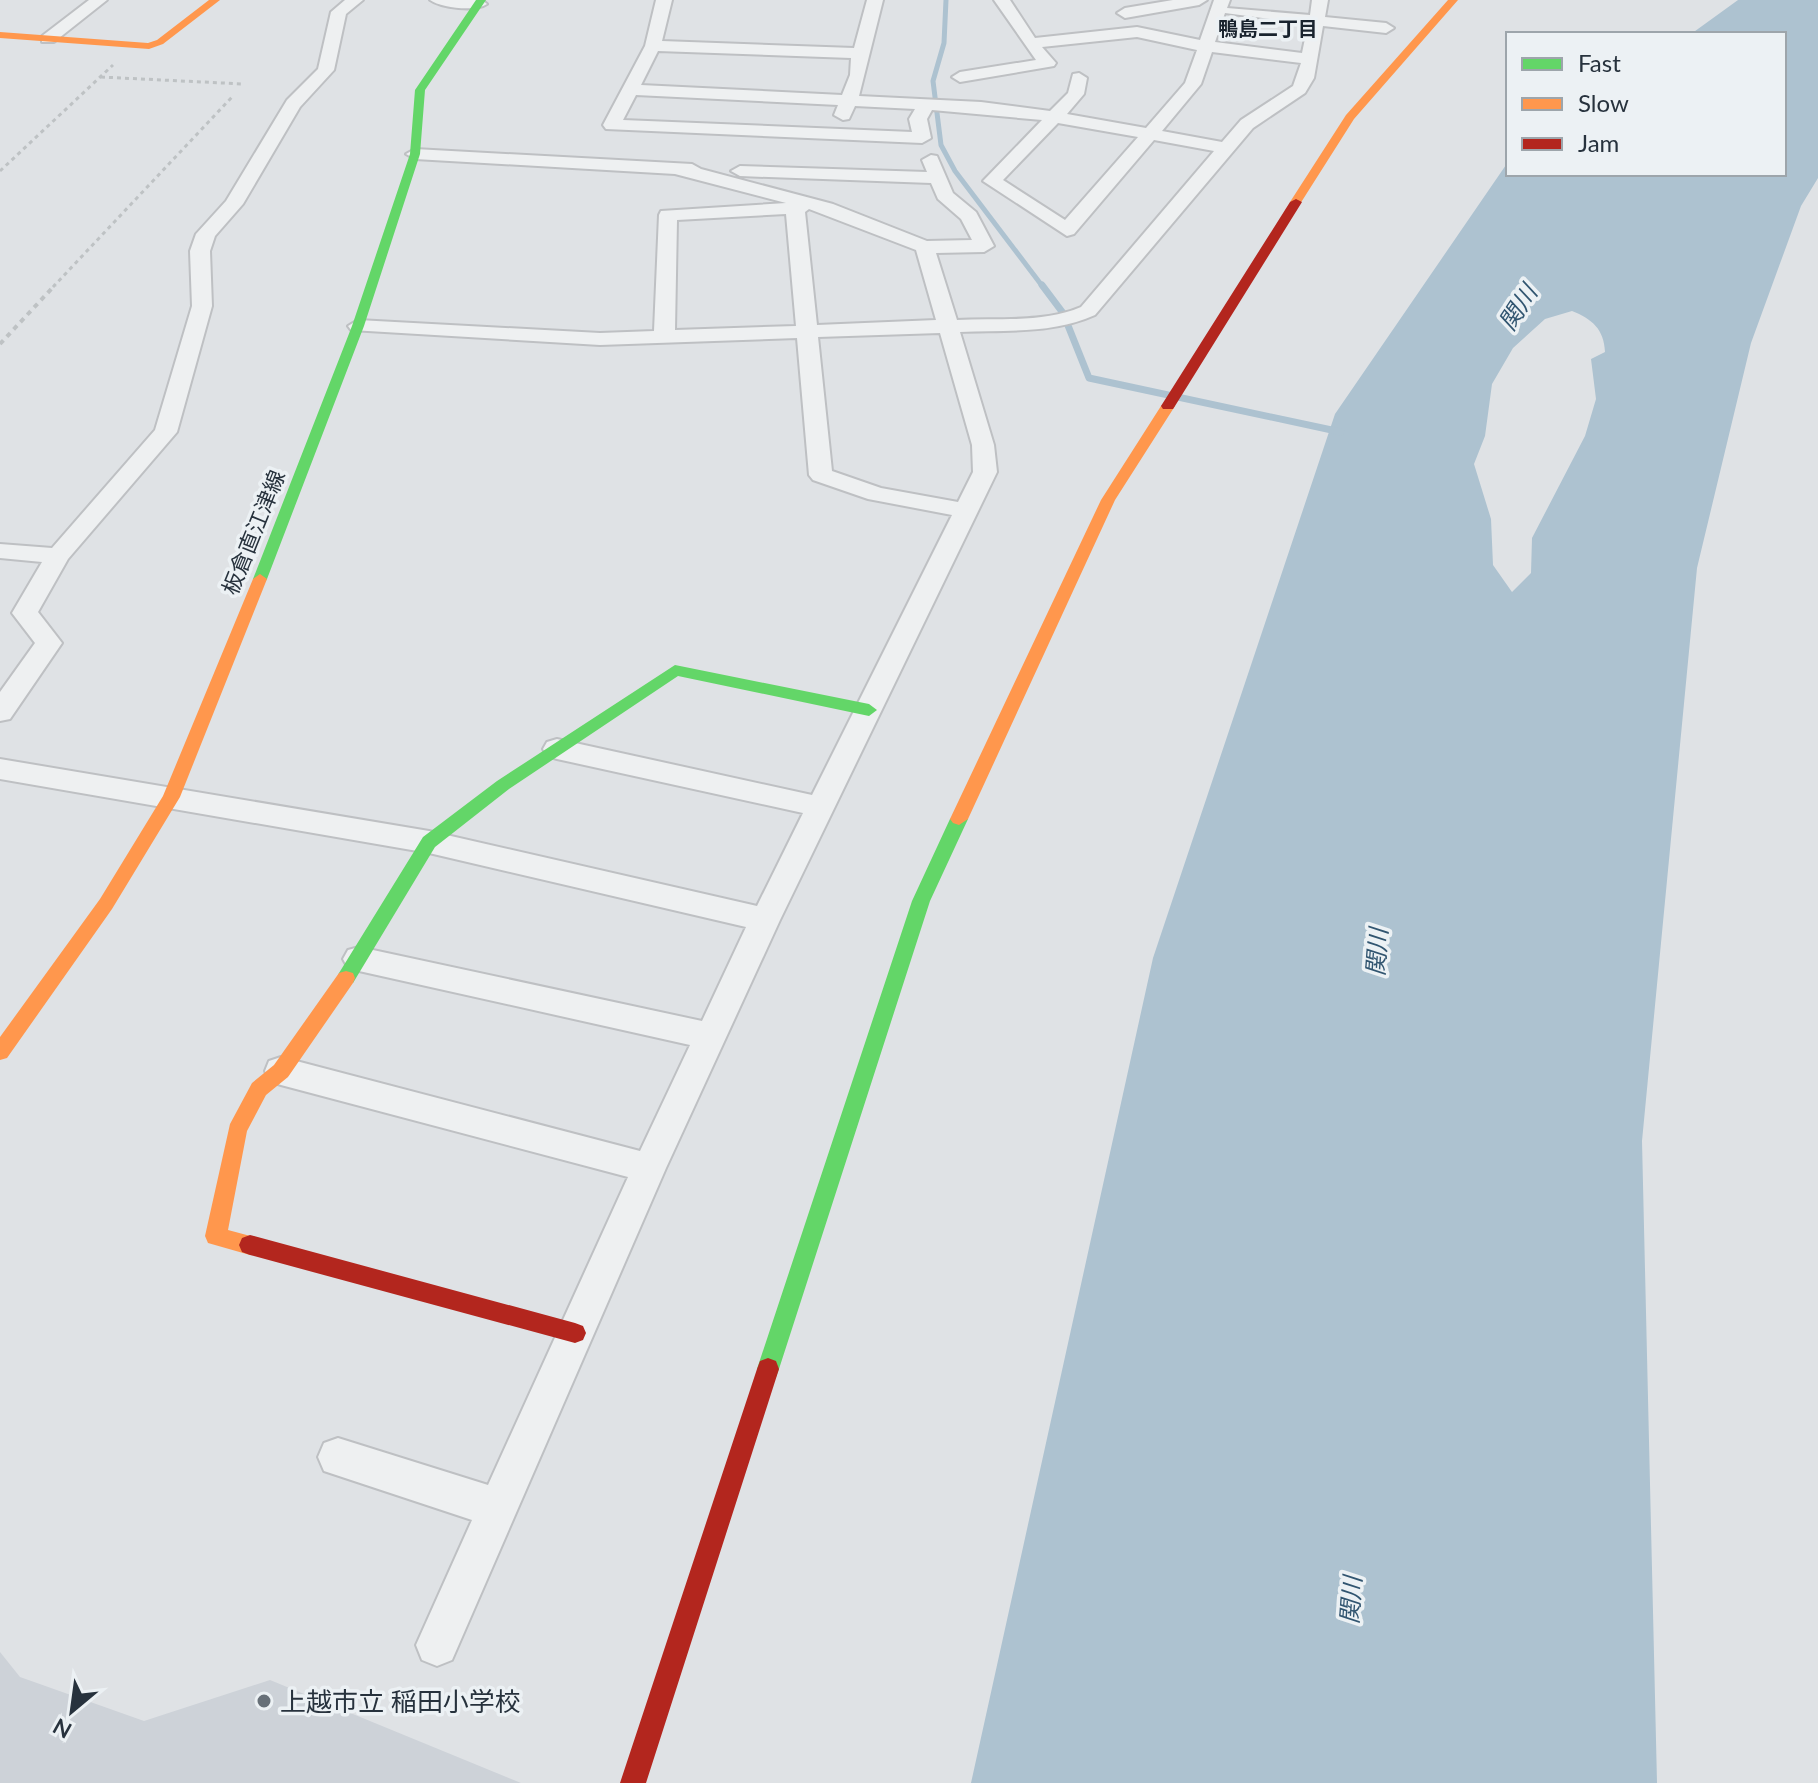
<svg xmlns="http://www.w3.org/2000/svg" width="1818" height="1783" font-family="Lato,'Noto Sans JP',sans-serif">
<style>
.built{fill:#cdd2d8}
.water{fill:#adc2d0;fill-rule:evenodd}
.lines{fill:none;stroke-linecap:round;stroke-linejoin:round}
.stream-far1{stroke:#adc2d0;stroke-width:5}
.stream{stroke:#adc2d0;stroke-width:7}
.street-casing{stroke:#bec0c3;stroke-width:4}
.path-far1{stroke:#bec2c4;stroke-width:3;stroke-dasharray:4 4;stroke-linecap:butt}
.path{stroke:#bec2c4;stroke-width:4;stroke-dasharray:5 5;stroke-linecap:butt}
.street{fill:#eef0f1;fill-rule:evenodd}
.fast{fill:#63d668;fill-rule:evenodd}
.slow{fill:#ff974d;fill-rule:evenodd}
.jam{fill:#b3261e;fill-rule:evenodd}
.poi-dot{fill:#677078;stroke:#ecf1f4;stroke-width:3}
.labels{text-anchor:middle;dominant-baseline:central;stroke-width:7;stroke-linejoin:round;paint-order:stroke}
.far-neighbourhood-label{font-size:20px;font-weight:bold;fill:#19232e;stroke:#ecf1f4}
.street-label{font-size:22px;fill:#27323d;stroke:#ecf1f4}
.water-label{font-size:24px;font-style:italic;fill:#315570;stroke:#ecf1f4}
.near-poi-label{font-size:26px;fill:#27323d;stroke:#ecf1f4;text-anchor:start}
</style>
<rect width="100%" height="100%" fill="#dfe2e5"/>
<path class="built" d="M0,1652L20,1677L144,1721L270,1680L521,1783H0Z"/>
<path class="water" d="M1738,0H1818V178L1801,206L1751,343L1697,568L1642,1141L1657,1783H971L1153,958L1335,414L1508,162V174H1784V34H1691ZM1572,311C1592,319 1604,329 1605,352L1591,359L1596,399L1585,436L1532,538L1531,573L1512,592L1493,565L1491,519L1474,464L1485,436L1492,384L1513,348L1545,319Z"/>
<g class="lines">
<path class="stream-far1" d="M946,0L944,43L933,81L941,145L955,171L1043,287"/>
<path class="stream" d="M1042,285L1063,313L1089,378L1341,432"/>
<defs>
<path id="street" d="M89,0H107L54,42H42V36Z
M345,0H363L346,14L334,70L300,107L243,204L215,236L210,251L212,306L177,432L68,559L38,612L62,643L10,719L0,721V692L35,643L12,613L42,562L0,558V544L52,548L155,430L192,306L190,251L196,234L226,201L287,100L318,69L331,12Z
M430,0H482L487,4C476,12 441,8 430,0Z
M656,0H672L662,41L854,48L867,0H883L859,96L981,102L1050,111L1068,93L1073,74L1079,73L1087,78L1084,94L1067,114L1146,128L1185,83L1197,50L1137,37L1042,47L1056,63L1054,66L960,82L952,77L960,72L1036,60L994,0H1010L1035,38L1137,27L1200,40L1214,0H1230L1227,8L1310,15L1312,0H1328L1325,17L1386,23L1394,28L1386,33L1323,26L1314,78L1305,93L1253,128L1095,315C1054,334 1005,330 960,332L994,445L997,472L780,920L666,1168L452,1660L437,1666L422,1660L416,1645L472,1520L324,1471L318,1457L324,1443L338,1438L488,1485L628,1177L281,1085L269,1081L265,1071L269,1061L281,1057L640,1151L690,1045L359,971L348,968L343,959L348,950L359,947L702,1021L746,927L429,853L0,779V759L429,831L757,906L803,813L557,759L547,756L543,749L547,742L557,739L812,795L952,515L868,499L813,480L809,475L797,338L600,345L351,330L348,326L358,320L600,333L654,331L659,215L661,211L786,203L675,174L415,159L406,154L415,149L692,164L701,169L833,204L927,241L972,240L961,219L938,199L931,183L740,176L731,171L740,166L927,172L922,160L931,155L937,156L953,193L976,212L994,246L984,252L936,253L957,320C997,318 1044,323 1081,307L1214,151L1154,140L1074,234L1067,236L983,181L1042,120L932,110L927,119L931,138L922,143L606,129L603,125L645,46ZM1225,13L1308,24L1302,53L1215,42ZM658,51L851,58L850,75L842,95L641,85ZM1212,52L1301,63L1293,86L1241,120L1222,142L1162,131L1201,84ZM636,95L838,105L834,115L843,120L849,119L855,106L915,109L909,119L912,132L623,120ZM1058,123L1138,137L1065,220L1003,180ZM809,209L916,250L936,320L817,325L805,212ZM786,214L796,326L675,330L677,220ZM940,333L972,445L973,472L958,502L881,488L832,471L818,337Z
M1173,0H1207L1199,5L1125,18L1117,13L1125,8Z"/>
</defs>
<use href="#street" class="street-casing"/>
<path class="path-far1" d="M101,77L243,84
M0,171L113,65
M53,287L232,97"/>
<path class="path" d="M0,344L55,285"/>
<use href="#street" class="street"/>
<path class="fast" d="M476,0H486L425,90L420,154L364,326L267,579L265,582H255L253,579L352,326L410,154L415,90Z
M675,665L869,704L877,710L869,716L678,676L509,789L435,847L353,983H339L337,978L339,973L423,837L497,781Z
M959,813L968,819L930,901L779,1369L776,1377L768,1380L760,1377L757,1369L912,901L950,819Z"/>
<path class="slow" d="M209,0H220L163,44L149,49L0,38V32L148,43L157,40Z
M1448,0H1458L1354,119L1300,204H1292L1290,202L1346,115Z
M1168,402L1175,406L1115,500L968,819L959,825L953,823L950,819L1101,500L1161,406Z
M260,574L267,579L180,797L112,909L7,1058L0,1060V1037L100,899L163,796L253,579Z
M346,971L353,973L355,978L353,983L288,1077L266,1095L247,1131L228,1230L258,1238L261,1245L258,1252L250,1255L208,1243L205,1236L230,1124L252,1083L274,1065L339,973Z"/>
<path class="jam" d="M1296,199L1302,202L1175,406L1173,409H1163L1161,406L1290,202Z
M250,1235L575,1323L583,1326L586,1333L583,1340L575,1343L250,1255L242,1252L239,1245L242,1238Z
M768,1358L776,1361L779,1369L646,1783H620L757,1369L760,1361Z"/>
</g>
<circle class="poi-dot" cx="264" cy="1701" r="8"/>
<g class="labels">
<g class="far-neighbourhood-label">
<text x="1268" y="28">鴨島二丁目</text>
</g>
<g class="street-label">
<text transform="translate(253 532) rotate(-68)">板倉直江津線</text>
</g>
<g class="water-label">
<text transform="translate(1517 307) rotate(-57)">関川</text>
<text transform="translate(1376 952) rotate(-86)">関川</text>
<text transform="translate(1350 1600) rotate(-86)">関川</text>
</g>
<g class="near-poi-label">
<text x="280" y="1701">上越市立 稲田小学校</text>
</g>
</g>
<rect x="1506" y="32" width="280" height="144" fill="#ecf1f4" stroke="#9da5ab" stroke-width="2"/>
<rect x="1522" y="58" width="40" height="12" fill="#63d668" stroke="#9da5ab" stroke-width="2"/>
<text x="1578" y="72" font-size="24" fill="#27323d">Fast</text>
<rect x="1522" y="98" width="40" height="12" fill="#ff974d" stroke="#9da5ab" stroke-width="2"/>
<text x="1578" y="112" font-size="24" fill="#27323d">Slow</text>
<rect x="1522" y="138" width="40" height="12" fill="#b3261e" stroke="#9da5ab" stroke-width="2"/>
<text x="1578" y="152" font-size="24" fill="#27323d">Jam</text>
<g transform="translate(72 1711) rotate(209)" stroke="#ecf1f4" stroke-width="6" paint-order="stroke">
<path d="M0-6L14 30L0 20L-14 30Z" fill="#27323d"/>
<text y="-12" font-size="22" font-weight="bold" text-anchor="middle" fill="#27323d">N</text>
</g>
</svg>
